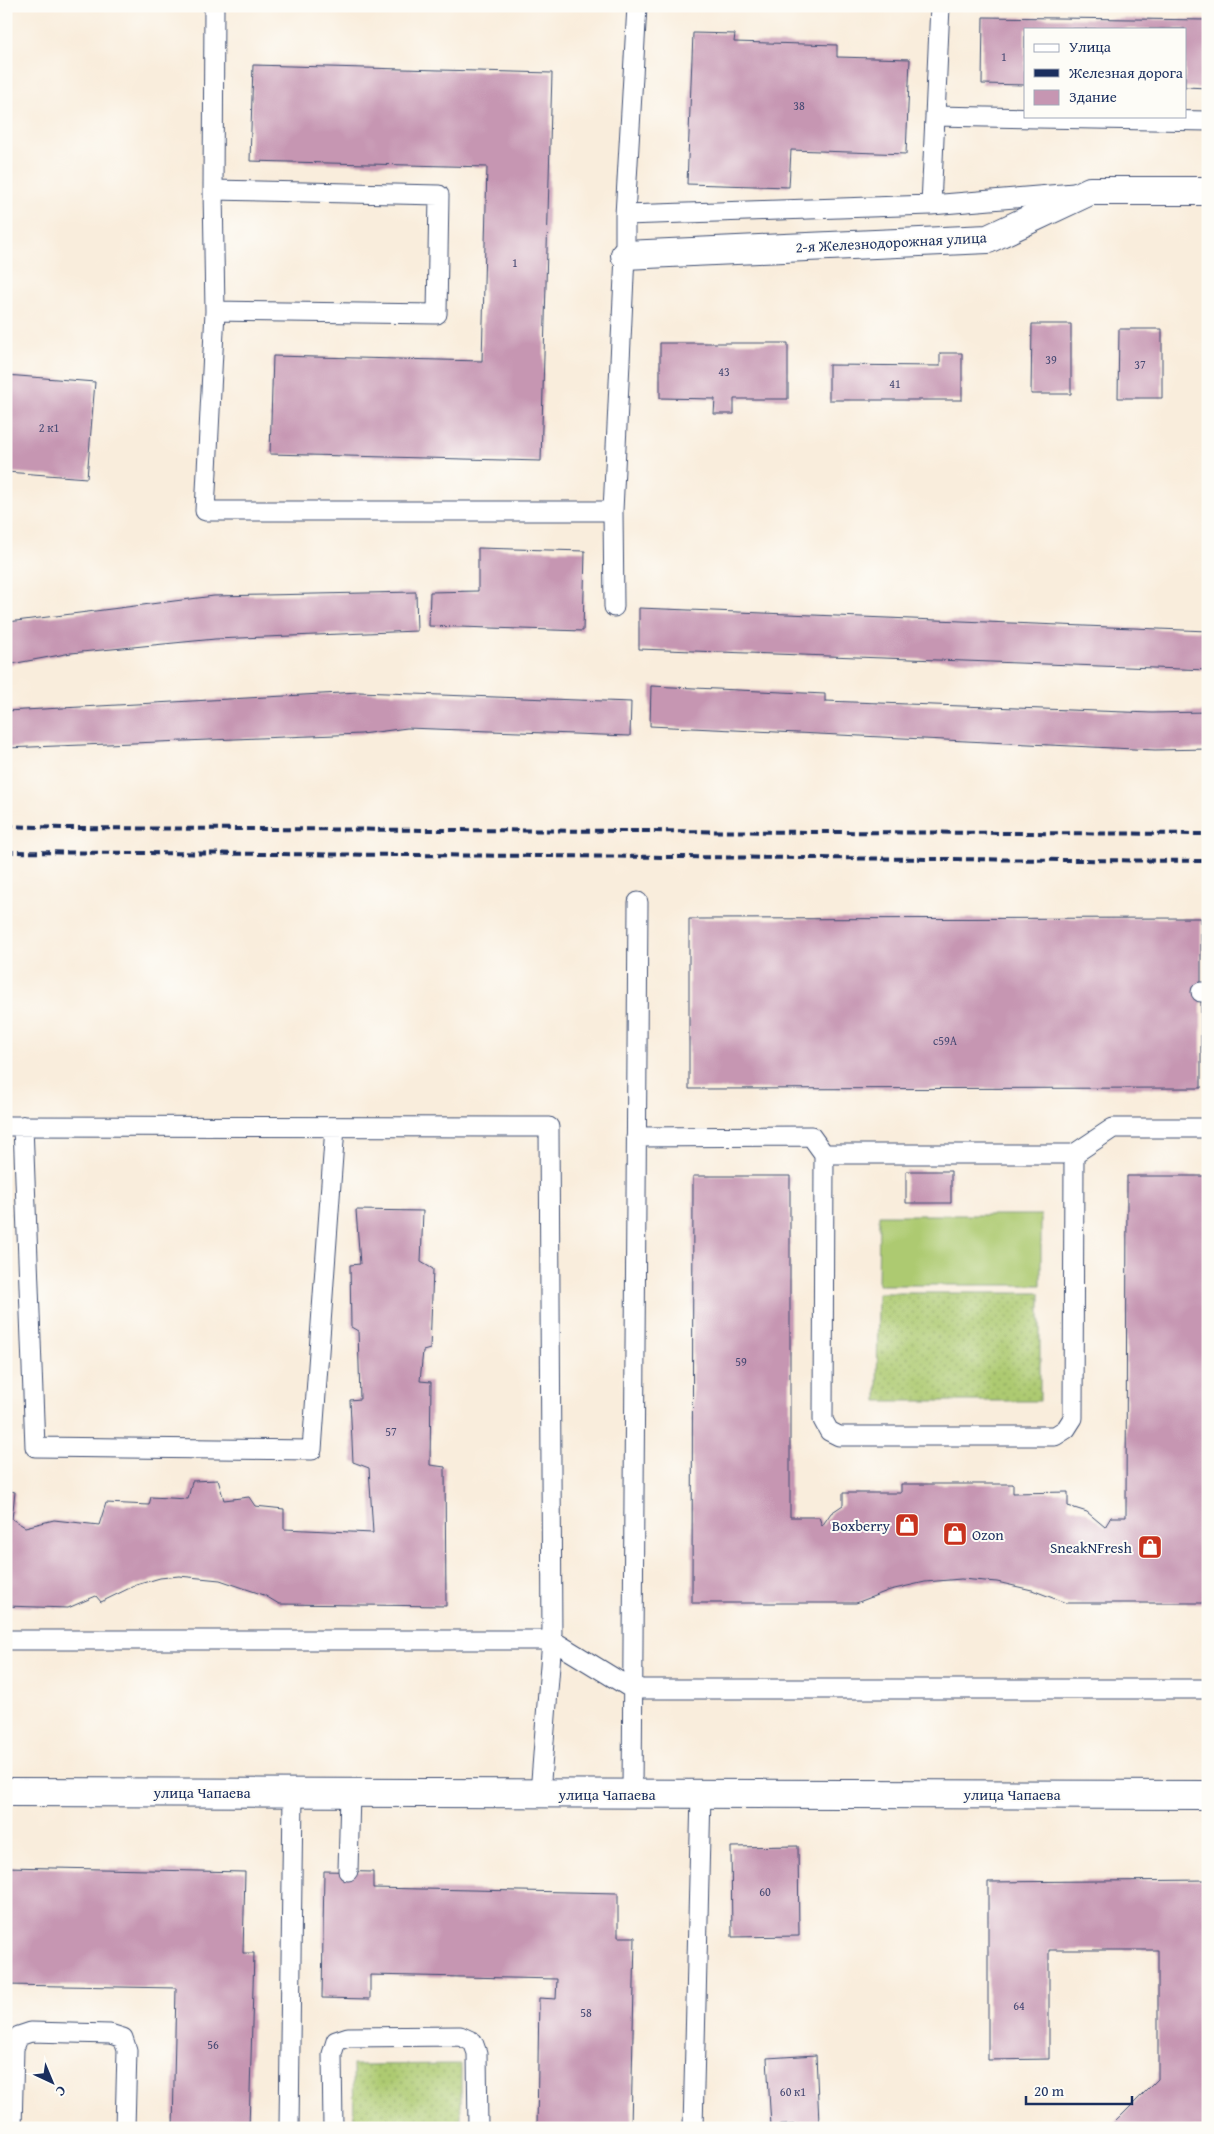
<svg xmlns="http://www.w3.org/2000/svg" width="1214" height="2134" font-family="'Gentium Book Plus',serif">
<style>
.grass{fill:url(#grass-dots);stroke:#647c68}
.garden{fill:#adca71;stroke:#647c68}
.building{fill:#c696b2}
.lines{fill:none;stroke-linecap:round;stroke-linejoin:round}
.lane-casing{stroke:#3c4c71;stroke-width:21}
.street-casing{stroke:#3c4c71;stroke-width:30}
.lane{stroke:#fff;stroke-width:19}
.street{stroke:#fff;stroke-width:28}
.rail{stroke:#1b2f5e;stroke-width:4;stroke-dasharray:8 4;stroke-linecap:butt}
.labels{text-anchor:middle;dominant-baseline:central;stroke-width:4;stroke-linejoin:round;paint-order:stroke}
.number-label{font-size:12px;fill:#464973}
.street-label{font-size:15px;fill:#1b2f5e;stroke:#fdfcf7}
.poi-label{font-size:15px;fill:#1b2f5e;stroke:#fdfcf7;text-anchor:end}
</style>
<defs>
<pattern id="grass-dots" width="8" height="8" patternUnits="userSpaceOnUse" patternTransform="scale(1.25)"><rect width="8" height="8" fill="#adca71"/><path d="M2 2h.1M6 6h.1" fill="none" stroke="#8ca460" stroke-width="1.8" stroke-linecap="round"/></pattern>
</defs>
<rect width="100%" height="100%" fill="#fdfcf7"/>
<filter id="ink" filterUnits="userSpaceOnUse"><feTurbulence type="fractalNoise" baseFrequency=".02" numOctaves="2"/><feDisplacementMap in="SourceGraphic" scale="10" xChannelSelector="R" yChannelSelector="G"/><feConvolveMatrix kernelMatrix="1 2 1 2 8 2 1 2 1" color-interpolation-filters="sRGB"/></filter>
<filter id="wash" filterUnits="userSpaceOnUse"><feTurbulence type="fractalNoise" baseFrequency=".0096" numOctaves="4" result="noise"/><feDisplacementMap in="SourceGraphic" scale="20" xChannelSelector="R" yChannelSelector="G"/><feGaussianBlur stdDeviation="1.12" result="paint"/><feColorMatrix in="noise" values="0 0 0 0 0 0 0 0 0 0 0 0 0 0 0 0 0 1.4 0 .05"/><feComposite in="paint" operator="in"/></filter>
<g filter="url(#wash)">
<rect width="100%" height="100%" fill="#f9eddc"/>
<path class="grass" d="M878,1293H1040V1401H877Z
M461,2064V2128H354L353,2065Z"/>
<path class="garden" d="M879,1215H1041V1285H878Z"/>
<g id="blocks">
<path class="building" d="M983,17L1208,20V88L1185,87V29H1025V85L982,84Z
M693,33L735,34L734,42L837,45V57L910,59L906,154L791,150L789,187L687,184Z
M253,65L552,73L541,461L270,454L273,356L482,361L487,167L250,161Z
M1032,324H1071V394H1031Z
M1119,329H1162V398H1118Z
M660,343H788V399H734V414H714L715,399L660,398Z
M940,353H962V400H829V365L940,366Z
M6,375L95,382L87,478L6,472Z
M478,548L585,551L583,631L429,626L430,592L478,591Z
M416,592L417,631L215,639L71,653L6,665V618L8,622L214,596Z
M639,608L1208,631V670L639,649Z
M651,686L825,694V701L1152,713L1208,712V749L1155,750L650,726Z
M359,692L631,702L630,736L407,728L361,734L6,748V711Z
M1201,918V1088L689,1089V919Z
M906,1171H951V1203H906Z
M693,1176H790V1517H819L822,1526L831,1513L843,1505V1493H901V1484H1013V1493L1068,1492V1506L1087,1512L1105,1527L1111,1517H1126L1127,1176H1208V1603H1066L1032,1590L997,1582L961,1579L925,1582L890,1590L856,1603H692Z
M356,1210L423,1211L421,1262L433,1269L430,1349L423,1351L420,1381L431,1382L430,1465L445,1467L446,1606L279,1604L264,1595L220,1580L179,1576L160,1578L136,1585L101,1602L96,1596L68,1608L6,1606V1490L15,1492L12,1519L25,1527L54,1520L99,1525L106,1503L149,1505L151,1497L188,1499L192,1481L218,1480L224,1500L249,1497L255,1506L284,1509V1529L373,1533L369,1468L353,1462L350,1400L360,1399L358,1331L351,1327L350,1265L360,1264Z
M798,1846L799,1936L732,1937L731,1847Z
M6,1867L245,1872L243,1953H254L249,2128H173L176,1988L6,1985Z
M324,1871L373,1872V1888L618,1893V1937H635L631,2128H537L539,1998L556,1999L557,1979L370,1975V1999L322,1998Z
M1208,1880V2128H1109L1158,2079V1950H1049V2059L988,2060V1882Z
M816,2055L819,2123L771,2126L767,2058Z"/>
</g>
</g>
<g filter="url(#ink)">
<use href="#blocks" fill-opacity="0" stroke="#3c4c71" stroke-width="1"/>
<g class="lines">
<defs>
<path id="lane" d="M214,6L213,190L215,311L205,511H613L625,255V215L637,6
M935,116L1208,121
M213,190L439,195L437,314L215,311
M931,205L1074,193
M625,215L931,205L940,6
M613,511L614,607
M1201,992H1208
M6,1126L549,1127L552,1640H6
M23,1126L35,1447L312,1450L335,1127
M636,1137L811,1136L824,1154H1074L1113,1128H1208
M824,1154L823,1420L829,1431L839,1436H1055L1066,1429L1073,1418L1074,1154
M540,1793L552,1640L632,1689H1208
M632,1794L638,902
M348,1871L350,1793
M12,2128L14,2048L19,2036L31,2032L110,2034L123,2038L127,2050L125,2128
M289,2128L293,1793
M333,2128L332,2054L336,2041L348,2037L460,2036L473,2042L477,2053L478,2128
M693,2128L701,1794"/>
<path id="street" d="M625,255L988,239L1090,191H1208
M6,1792L1208,1795"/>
</defs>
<use href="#lane" class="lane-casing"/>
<use href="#street" class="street-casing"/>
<use href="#lane" class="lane"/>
<use href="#street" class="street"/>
<path class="rail" d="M6,826L64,828L1208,834
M6,852L1208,861"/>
</g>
</g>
<defs>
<symbol id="shop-square" viewBox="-11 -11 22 22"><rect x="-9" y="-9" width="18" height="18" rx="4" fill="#c8321e" stroke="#fdfcf7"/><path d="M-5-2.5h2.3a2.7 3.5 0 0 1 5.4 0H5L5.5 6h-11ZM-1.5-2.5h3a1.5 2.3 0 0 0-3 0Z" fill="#fff"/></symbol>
</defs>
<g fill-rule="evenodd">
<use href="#shop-square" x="893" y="1511" width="28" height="28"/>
<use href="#shop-square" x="941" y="1520" width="28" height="28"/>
<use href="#shop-square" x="1136" y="1533" width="28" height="28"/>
</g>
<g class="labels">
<g class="number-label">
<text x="1004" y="56">1</text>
<text x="799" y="105">38</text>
<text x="515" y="262">1</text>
<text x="1051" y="359">39</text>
<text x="1140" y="364">37</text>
<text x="724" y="371">43</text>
<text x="895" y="383">41</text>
<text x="49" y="427">2 к1</text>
<text x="945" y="1040">с59А</text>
<text x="741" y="1361">59</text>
<text x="391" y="1431">57</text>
<text x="765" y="1891">60</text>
<text x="1019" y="2005">64</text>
<text x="586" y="2012">58</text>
<text x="213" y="2044">56</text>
<text x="793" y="2091">60 к1</text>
</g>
<g class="street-label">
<text transform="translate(891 242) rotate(-3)">2-я Железнодорожная улица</text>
<text x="202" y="1792">улица Чапаева</text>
<text x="607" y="1794">улица Чапаева</text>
<text x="1012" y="1794">улица Чапаева</text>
</g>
<g class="poi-label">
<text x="890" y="1525">Boxberry</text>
<text x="972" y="1534" text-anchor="start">Ozon</text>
<text x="1132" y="1547">SneakNFresh</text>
</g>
</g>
<rect width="1214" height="2134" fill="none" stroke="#fdfcf7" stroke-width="25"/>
<rect x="1024" y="28" width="162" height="90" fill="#fdfcf7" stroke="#a3aaba"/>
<rect x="1034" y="44" width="25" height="8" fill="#ffffff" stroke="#a3aaba"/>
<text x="1069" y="52" font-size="15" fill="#1b2f5e">Улица</text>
<rect x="1034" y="69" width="25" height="8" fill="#1b2f5e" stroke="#a3aaba"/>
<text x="1069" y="78" font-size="15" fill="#1b2f5e">Железная дорога</text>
<rect x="1034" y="90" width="25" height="15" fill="#c696b2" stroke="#a3aaba"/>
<text x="1069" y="102" font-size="15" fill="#1b2f5e">Здание</text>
<g transform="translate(52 2082) rotate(136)" stroke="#fdfcf7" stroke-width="4" paint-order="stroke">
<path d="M0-4L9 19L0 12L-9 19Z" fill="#1b2f5e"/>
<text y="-8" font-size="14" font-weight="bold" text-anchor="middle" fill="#1b2f5e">С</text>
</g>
<path d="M1026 2096v8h106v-8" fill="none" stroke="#1b2f5e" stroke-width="2.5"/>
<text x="1034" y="2096" font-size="15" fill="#1b2f5e" stroke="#fdfcf7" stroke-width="4" paint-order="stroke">20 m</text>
</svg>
